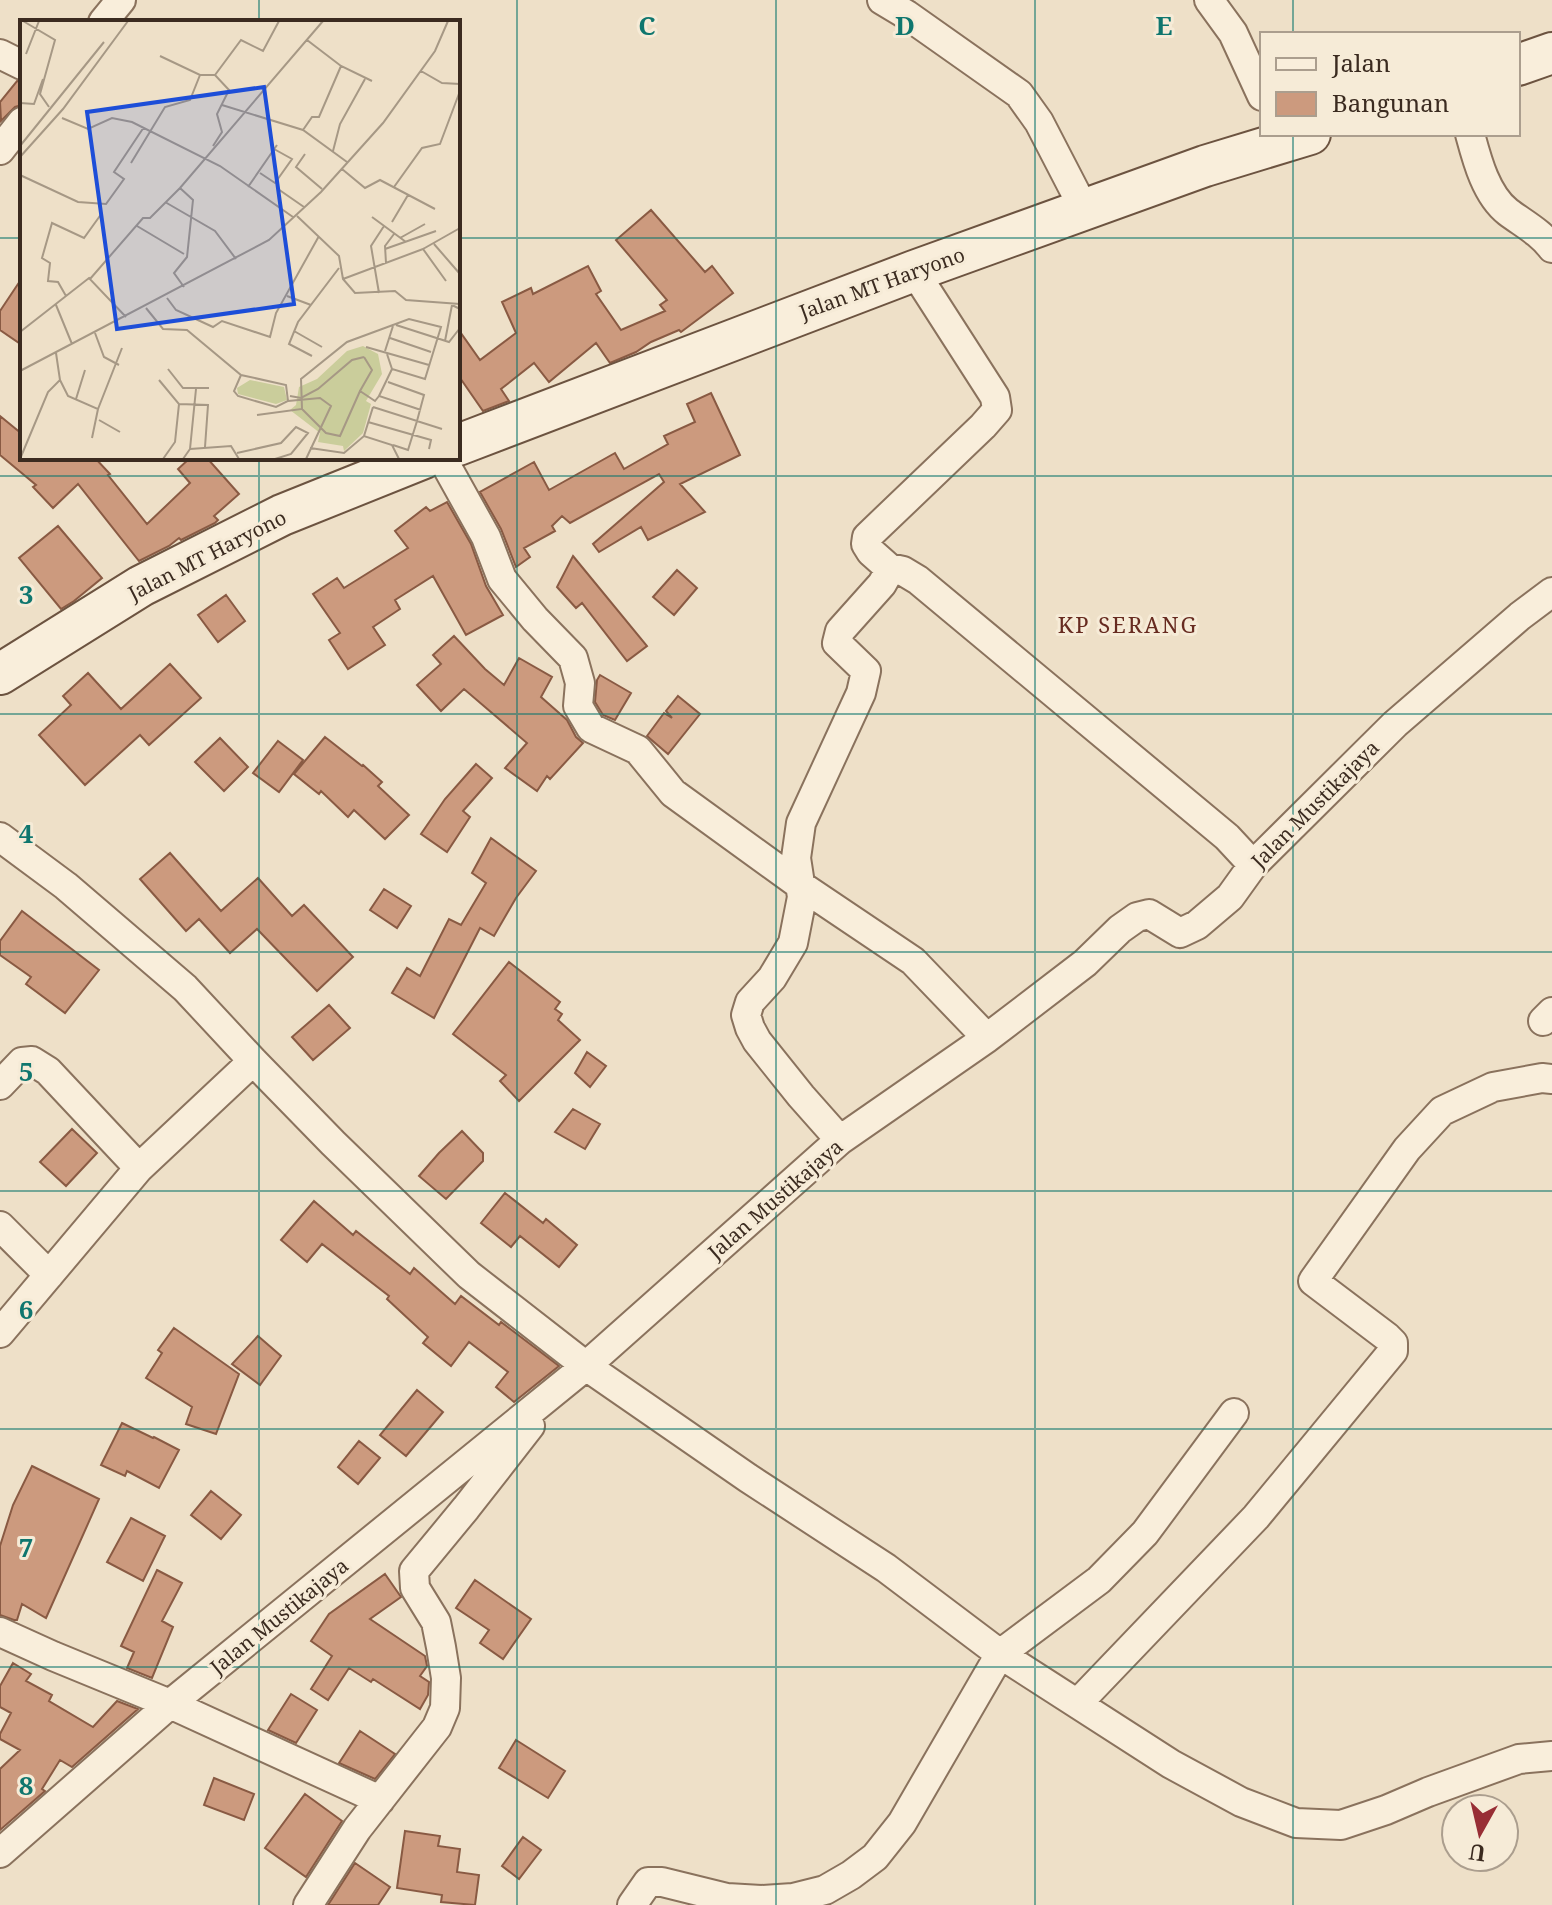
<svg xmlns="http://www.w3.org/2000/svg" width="1552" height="1905" font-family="'Noto Serif',serif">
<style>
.building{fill:#cc9a7e;stroke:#895a43;stroke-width:2}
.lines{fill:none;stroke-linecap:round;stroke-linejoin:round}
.minor-casing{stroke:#8a725d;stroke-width:32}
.secondary-casing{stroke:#6c5340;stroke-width:44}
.minor{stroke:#f9eedb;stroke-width:28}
.secondary{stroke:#f9eedb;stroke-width:40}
.grid{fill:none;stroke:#0f766e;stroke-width:2;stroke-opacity:0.55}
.labels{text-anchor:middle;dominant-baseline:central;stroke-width:6;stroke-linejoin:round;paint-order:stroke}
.street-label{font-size:20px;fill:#3b2b20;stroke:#f6ebd7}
.neighbourhood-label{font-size:22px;letter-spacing:2px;fill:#672b20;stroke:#f6ebd7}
.inset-road{fill:none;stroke:#a69885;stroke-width:2}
.view{fill:#1d4ed8;fill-opacity:0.15;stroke:#1d4ed8;stroke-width:4}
.inset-edge{fill:none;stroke:#3b2b20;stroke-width:4}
.grid-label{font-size:26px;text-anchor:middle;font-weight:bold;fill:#0f766e;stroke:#f6ebd7;stroke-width:6;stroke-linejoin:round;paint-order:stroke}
</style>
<rect width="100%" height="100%" fill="#eee0c8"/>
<path class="building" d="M17,81L22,82V105L15,107L1,121L0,102Z
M651,210L705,272L712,266L733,293L681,332L679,330L651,342L636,352L610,363L596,343L549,382L534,363L501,389L509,401L483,411L458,375V329L480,360L516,333L502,302L531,288L533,294L588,266L601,291L596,294L621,330L665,311L660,305L667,300L616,240Z
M22,278V345L0,330V311Z
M711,393L740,455L680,484L705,512L648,540L641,527L599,552L593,544L664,482L659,474L570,523L562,516L552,526L555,531L524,548L530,557L516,567L501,529L480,492L534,462L549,490L615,453L624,469L668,444L664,436L695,422L687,404Z
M0,416L22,434V458H95L110,474L108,475L147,524L190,483L178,469L190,458H207L239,494L214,516L218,520L215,523L181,540L179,538L169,546L139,561L78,484L53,508L33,487L36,485L0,455Z
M447,502L471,544L486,586L503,615L466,635L433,576L395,600L400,609L373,627L385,645L348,669L329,640L340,633L313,594L337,578L344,588L408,548L395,531L426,507L430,511Z
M58,526L102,578L74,601L61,609L19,558Z
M573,556L647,646L627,661L582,603L576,608L557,587Z
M677,570L697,588L674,615L653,597Z
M226,595L245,621L218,642L198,615Z
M454,636L485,669L504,685L519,658L552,677L541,697L567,720L576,737L583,743L550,779L547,776L537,791L505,768L527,743L464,689L441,711L417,685L441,664L433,655Z
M170,664L201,698L149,745L140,735L85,785L39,735L71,705L63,696L88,673L121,709Z
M600,675L631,693L615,720L603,715L595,702L597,680Z
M678,696L700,714L668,754L647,736L664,713L672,718L666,711Z
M325,737L362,766L363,765L382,782L378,786L409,815L385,839L354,810L348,817L321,791L319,794L294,774Z
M220,738L248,767L224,791L195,762Z
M278,741L303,760L279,792L253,773Z
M476,764L492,778L463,811L470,817L447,852L421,834L445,799Z
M491,838L536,871L516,898L494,936L480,928L434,1018L392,993L407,968L420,976L449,919L461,925L486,883L472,873Z
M170,853L221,911L258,878L292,916L304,905L353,957L317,991L257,929L230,953L199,919L186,931L140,879Z
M384,889L411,906L397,928L370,910Z
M22,911L99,970L65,1013L26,984L31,977L0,955V941Z
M509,962L560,1002L555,1009L562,1014L558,1020L580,1040L519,1101L500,1081L506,1075L453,1034Z
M329,1005L350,1028L313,1060L292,1037Z
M587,1052L606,1066L590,1087L575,1073Z
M573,1109L600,1124L585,1149L555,1132Z
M72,1129L97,1153L66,1186L40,1162Z
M462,1131L483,1153V1161L446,1199L419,1176L439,1153Z
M505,1193L543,1223L546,1219L577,1245L559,1267L520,1236L511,1247L481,1223Z
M314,1201L353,1235L356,1231L410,1274L414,1268L455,1304L461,1296L499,1325L501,1322L559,1366L514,1402L496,1387L508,1372L469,1342L451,1366L423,1343L428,1337L387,1299L389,1296L322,1244L307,1262L281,1240Z
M174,1328L239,1374L216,1434L186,1424L192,1407L146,1378L162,1353L158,1350Z
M258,1336L281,1356L260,1385L232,1364Z
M417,1390L443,1412L406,1456L380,1435Z
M122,1423L153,1438L154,1437L179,1450L159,1488L127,1471L125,1476L101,1465Z
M359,1441L380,1458L358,1484L338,1467Z
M32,1466L99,1499L46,1618L22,1604L17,1620H14L0,1615V1546L13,1505Z
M211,1491L241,1515L221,1539L191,1515Z
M131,1518L165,1536L143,1581L107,1562Z
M157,1570L182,1583L162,1621L173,1627L152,1678L127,1668L134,1652L121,1646Z
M385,1574L401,1597L370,1619L425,1656L427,1666L420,1676L429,1682L428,1695L420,1709L373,1679L371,1682L349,1668L328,1700L311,1689L332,1656L311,1641L329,1614Z
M475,1580L531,1619L503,1659L480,1643L489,1630L456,1608Z
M13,1663L31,1674L26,1681L52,1695L49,1701L93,1727L117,1701L138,1709L72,1767L60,1760L42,1789L45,1791L0,1830V1769L20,1750L0,1739V1734L11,1713L0,1707V1686Z
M291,1694L317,1710L296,1743L268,1730Z
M360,1731L395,1754L375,1779L339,1763Z
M516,1740L565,1771L548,1798L499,1768Z
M214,1778L254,1794L244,1820L204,1805Z
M305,1794L342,1821L306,1877L265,1848Z
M405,1831L440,1836L438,1846L460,1849L457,1872L479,1875L475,1905L441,1902L442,1895L397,1888Z
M523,1837L541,1850L519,1879L502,1866Z
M355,1863L390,1887L378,1905H328Z"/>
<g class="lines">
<defs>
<path id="minor" d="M882,0L907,15L1019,94L1039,122L1084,209
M1209,0L1233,33L1262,96
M103,22L121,0
M0,54L22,65
M1470,134C1477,160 1486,195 1508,212C1524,224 1540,232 1552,248
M0,150L22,122
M442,458L486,537L502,579L535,619L573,658L580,683L578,706L591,728L638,750L673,793L800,885L913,961L987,1038
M889,568L903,571L918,580L1227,837L1253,865
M0,837L66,886L185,988L253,1061L333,1143L469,1275L586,1366L748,1478L886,1568L1000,1654L1171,1764L1241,1802L1296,1823L1341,1825L1386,1810L1428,1792L1519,1759L1552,1756
M1543,1021L1552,1012
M0,1085L22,1062L32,1061L48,1071L139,1168
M840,1140L801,1096L757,1041L750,1028L746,1015L750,1002L772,978L793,943L802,897L796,858L801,823L861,693L866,671L837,643L840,631L882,584L887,575L889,568L871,552L866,544L867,537L983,426L997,410L995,397L914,271
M0,1226L49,1275
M0,1333L139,1168L253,1061
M0,1632L53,1656L170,1704L380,1800
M1078,1703L1256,1517L1393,1351V1343L1387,1337L1313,1281L1407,1149L1442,1111L1493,1087L1542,1078L1552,1079
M0,1853L170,1704L586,1366L840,1140L987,1038L1085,963L1120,929L1137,917L1149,914L1180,933L1197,925L1230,897L1253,865L1395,724L1520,616L1552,592
M308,1905L357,1829L437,1727L445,1708L446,1678L441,1647L436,1622L415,1588L414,1571L466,1508L530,1426
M632,1905L648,1882H662L727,1898L761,1900L793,1898L825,1890L851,1875L875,1857L902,1823L1000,1654L1099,1580L1145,1533L1234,1413"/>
<path id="secondary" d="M1518,65L1552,53
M458,445L914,271L1205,166L1310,134
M0,674L141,586L282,515L424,458"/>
</defs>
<use href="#minor" class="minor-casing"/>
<use href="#secondary" class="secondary-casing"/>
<use href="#minor" class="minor"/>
<use href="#secondary" class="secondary"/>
</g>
<path class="grid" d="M259,0V22M517,0V1905M776,0V1905M1035,0V1905M1293,0V34M1293,134V1905M0,238H22M458,238H1552M259,458V1905M0,476H1552M0,714H1552M0,952H1552M0,1191H1552M0,1429H1552M0,1667H1552"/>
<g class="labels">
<g class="street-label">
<text transform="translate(882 283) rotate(-20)">Jalan MT Haryono</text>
<text transform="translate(207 555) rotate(-27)">Jalan MT Haryono</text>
<text transform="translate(1315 804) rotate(-45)">Jalan Mustikajaya</text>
<text transform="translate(775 1199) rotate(-41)">Jalan Mustikajaya</text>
<text transform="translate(279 1616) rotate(-39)">Jalan Mustikajaya</text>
</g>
<g class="neighbourhood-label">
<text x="1128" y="624">KP SERANG</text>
</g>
</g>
<g transform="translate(20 20)">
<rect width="440" height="440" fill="#eee0c8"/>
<path d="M343,326L358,334L362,354L346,381L351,384L343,413L324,431L323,426L298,422L300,413L270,390L276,385L279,367L297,359L327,331ZM230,360L264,367L267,380L256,384L218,374L217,368Z" fill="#cacd9b"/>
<path class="inset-road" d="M3,1L35,20L20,74L29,87M287,20L321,46L352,61M6,34L19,1M140,36L180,55H195L209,70L197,94L202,112L193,126M401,51L422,63L440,64M195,55L221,20L243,31L259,1M0,83L14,84L23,59M202,85L283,110L327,142M42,98L68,109L92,98L112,102L200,146L273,197M283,110L292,97H299L321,46M0,126L84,22M313,131L320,104L345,59M285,134L276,147L302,169M0,137L43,89L108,1M111,143L145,87L170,80L180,55M322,149L345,168L360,160L415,189M240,153L255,163L272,139L254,129M0,155L58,182L86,184L104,159L94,152L124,107M228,167L257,125M374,167L402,128L420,124L440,71M160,168L173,180L167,237L154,253L164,267M258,169L284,187M145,182L195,211L216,239M277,196L319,236L323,259L335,273L375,271L386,280L440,284M352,197L386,222M372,202L388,175M117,206L164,234M380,218L405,204M414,224L440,254M365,229L416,211M403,229L440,208M366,243L365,226L374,214M70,259L123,198H130L160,168L303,1M323,259L403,229L426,261M359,273L351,226L364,206M46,276L38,262L28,261L30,243L22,238L32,203L64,218L82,193M267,276L291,285M147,278L156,290L193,307L202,301L250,317L256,293L299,216M36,285L52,324M126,288L143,309L167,310L221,355L266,365L268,381L256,387L218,376L214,371L221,355M376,305L429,322L440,308M274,311L302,327M0,312L69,258L106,297M75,313L84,337L99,345M370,318L411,332M425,321L432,285L440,289M346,327L409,345M365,331L373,306M292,336L269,324L278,302L319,248M344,337L352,350L340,371L355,381L359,376M148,349L163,368H189M372,349L359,376L401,390M0,351L249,220L301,172L363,103L415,31L428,1M40,360L48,376L78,389L72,418M139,360L159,384L155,422L143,439M270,376L281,378L298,369L332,340L344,337M56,379L65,350M268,381L300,378L311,386L286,439M159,384L188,385L185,427M353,387L397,401L404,375L368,362M78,389L102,328M282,389L306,413L320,416L340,371M237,395L282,389L281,359L327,322L389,299L421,307L405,359L372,349L367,334M79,400L100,412M348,402L411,420L409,429M344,416L353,387M373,425L388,430L397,401L422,409M290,428L324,433L344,416L372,425L379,439M170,429L211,426L219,439M217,433L261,423L276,407L288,413L271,434L255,439M0,439L28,372L40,360L36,333M163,439L170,429L176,369"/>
<path class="view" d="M244,67L274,284L97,309L67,92Z"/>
<rect width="440" height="440" class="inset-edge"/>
</g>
<g class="grid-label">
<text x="647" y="35">C</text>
<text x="905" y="35">D</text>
<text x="1164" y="35">E</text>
<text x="26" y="604">3</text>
<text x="26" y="843">4</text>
<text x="26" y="1081">5</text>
<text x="26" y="1319">6</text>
<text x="26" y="1557">7</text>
<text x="26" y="1795">8</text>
</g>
<rect x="1260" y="32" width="260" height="104" fill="#f6ebd7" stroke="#ab9e8e" stroke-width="2"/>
<rect x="1276" y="58" width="40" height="12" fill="#f9eedb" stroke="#ab9e8e" stroke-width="2"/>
<text x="1332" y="72" font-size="24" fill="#3b2b20">Jalan</text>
<rect x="1276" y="92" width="40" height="24" fill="#cc9a7e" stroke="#ab9e8e" stroke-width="2"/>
<text x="1332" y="112" font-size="24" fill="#3b2b20">Bangunan</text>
<g transform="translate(1480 1833) rotate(188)"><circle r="38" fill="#f6ebd7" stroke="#ab9e8e" stroke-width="2"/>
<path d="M0-6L14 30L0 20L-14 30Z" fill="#982e35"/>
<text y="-12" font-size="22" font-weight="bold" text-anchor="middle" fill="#3b2b20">U</text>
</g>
</svg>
